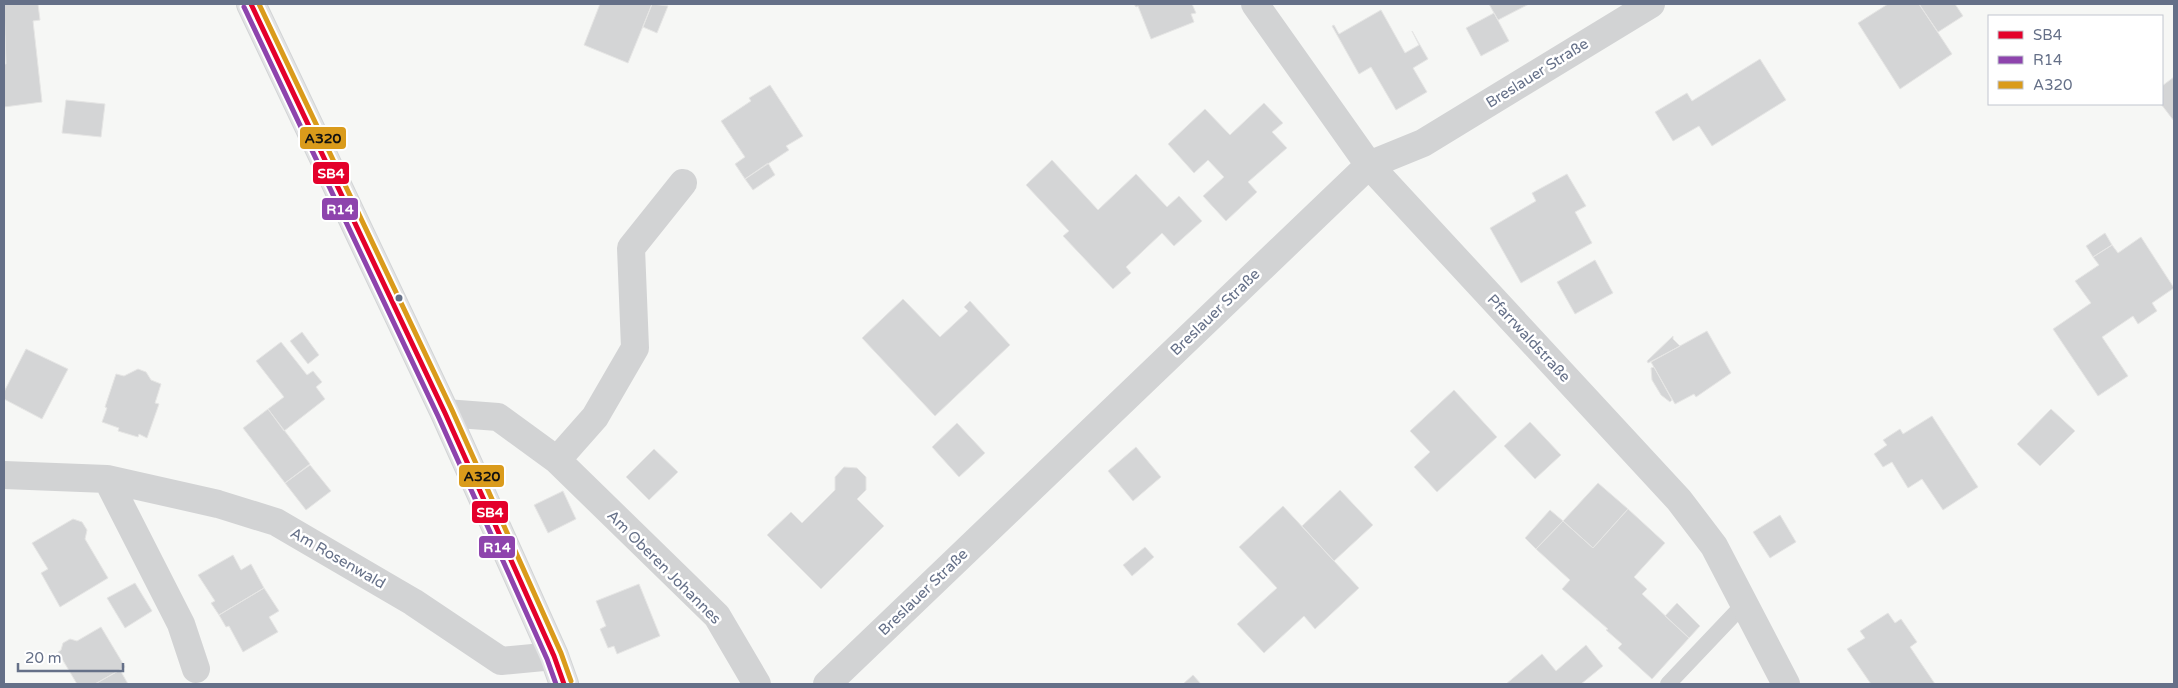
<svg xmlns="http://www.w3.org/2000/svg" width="2178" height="688" font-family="'Varela Round',sans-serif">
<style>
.building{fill:#d4d5d6;stroke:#e6e6e5}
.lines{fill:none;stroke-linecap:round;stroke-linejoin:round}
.primary-casing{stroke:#d2d4d5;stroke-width:30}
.service{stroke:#d2d3d4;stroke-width:16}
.minor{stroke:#d2d3d4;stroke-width:28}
.primary{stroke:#e3e4e5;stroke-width:28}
.bus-1-casing{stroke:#fff;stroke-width:9}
.bus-2-casing{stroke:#fff;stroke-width:9}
.bus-3-casing{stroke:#fff;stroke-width:9}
.bus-1{stroke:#e4002b;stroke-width:5}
.bus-2{stroke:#8e44ad;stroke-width:5}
.bus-3{stroke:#da9b1b;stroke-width:5}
.bus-dot{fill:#657088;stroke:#fff;stroke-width:2}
.labels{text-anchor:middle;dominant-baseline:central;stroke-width:5;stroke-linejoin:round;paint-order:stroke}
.street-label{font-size:15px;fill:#657088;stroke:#fff}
.line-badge{stroke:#fff;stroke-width:2}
.badge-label{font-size:14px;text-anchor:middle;font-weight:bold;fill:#fff}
.pale-badge-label{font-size:14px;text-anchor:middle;font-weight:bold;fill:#111}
</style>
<rect width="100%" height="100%" fill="#f6f7f5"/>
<path class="building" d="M4,4H38L40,20L33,21L42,102L4,107V64H6Z
M600,4H652L628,63L584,45Z
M652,4L668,6L657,33L643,27Z
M1134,4H1192L1196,13L1191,14L1194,22L1151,39L1138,6L1136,7Z
M1489,4H1529L1498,20Z
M1888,4H1919L1952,54L1900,89L1858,23Z
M1919,4H1955L1963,16L1938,32Z
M1381,10L1405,53L1419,45L1412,31L1428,59L1413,68L1427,92L1396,110L1371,67L1359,74L1332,26L1334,25L1339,34Z
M1494,13L1509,41L1481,56L1466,28Z
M1760,59L1786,100L1712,146L1699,126L1673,141L1655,112L1687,93L1692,101Z
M2174,77V121L2161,104L2162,86Z
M770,85L803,136L786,146L789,150L745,179L735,164L745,157L721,121L751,101L749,98Z
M66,100L105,104L101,137L62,133Z
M1264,103L1283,123L1272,132L1287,148L1248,182L1257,192L1226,221L1203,196L1224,177L1208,160L1194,173L1168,144L1205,109L1230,135Z
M1052,160L1098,210L1136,174L1167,207L1179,196L1202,221L1174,246L1162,233L1126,267L1131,273L1113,289L1063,236L1069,231L1026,185Z
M768,163L775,175L753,190L745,179Z
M1567,174L1586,206L1575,212L1592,243L1521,283L1490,228L1536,201L1532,193Z
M2105,233L2112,245L2093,257L2086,246Z
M2141,237L2174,288L2152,303L2157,311L2138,324L2133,316L2102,337L2128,376L2098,396L2053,329L2091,303L2075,281L2099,265L2093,257L2112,245L2118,253Z
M1595,260L1613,293L1575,314L1557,282Z
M903,299L940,337L968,311L964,307L970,301L1010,345L935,416L862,338Z
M1707,331L1731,373L1696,397L1694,394L1675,404L1651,362Z
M302,332L319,355L308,364L290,341Z
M1673,336V339L1680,346L1648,363L1647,361Z
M281,342L307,375L313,371L322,382L316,387L325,399L284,431L268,409L284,397L256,361Z
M26,349L68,369L42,419L4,399V392Z
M1654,367L1672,400L1670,402L1661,395L1652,380L1651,368Z
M138,369L146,372L151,380L161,384L155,403L159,404L147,438L139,434L138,437L118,431L119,428L102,422L107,408L105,407L116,374L124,376Z
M1454,390L1497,437L1437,492L1414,467L1430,452L1410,431Z
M268,409L310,464L285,483L243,428Z
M2051,409L2075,431L2040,466L2017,444Z
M1932,416L1978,487L1943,510L1922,479L1908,488L1892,462L1883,467L1874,454L1887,445L1883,440L1900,429L1903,434Z
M1530,422L1561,455L1535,479L1504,446Z
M957,423L985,453L959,477L932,447Z
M1136,447L1161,477L1133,501L1108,471Z
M654,449L678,472L649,500L626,477Z
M310,465L331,491L306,510L285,483Z
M844,467L857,468L866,477V490L857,499L884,526L821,589L767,535L791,512L802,523L835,490V477Z
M1598,483L1628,509L1593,548L1563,521Z
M1340,490L1373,525L1334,561L1302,526Z
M563,491L576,519L548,533L534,505Z
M1283,506L1359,588L1315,629L1304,616L1264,653L1237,624L1277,588L1239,547Z
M1628,509L1665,543L1634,577L1647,589L1642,594L1689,638L1652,679L1618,648L1622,644L1606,630L1608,629L1562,589L1570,580L1536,549L1563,521L1593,548Z
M1550,510L1563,521L1536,549L1525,538Z
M1780,515L1796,542L1770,558L1753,532Z
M73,519L82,522L87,530L85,539L108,578L60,607L41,573L48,569L32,543Z
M1145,547L1154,557L1132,576L1123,565Z
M233,555L241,570L251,564L264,588L219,615L211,603L215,601L198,575Z
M135,583L152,611L125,628L107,598Z
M639,584L660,636L617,654L614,646L608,648L600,629L606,626L596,601Z
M264,588L279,611L269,617L278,632L243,652L229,626L226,627L219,615Z
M1677,603L1700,626L1689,638L1665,616Z
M1888,613L1895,623L1901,619L1917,642L1910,647L1935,684H1871L1847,649L1865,638L1860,631Z
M101,627L125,667L95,684H77L58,652L61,650L63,643L70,639L77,641Z
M1586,645L1603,666L1581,684H1506L1542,654L1556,671Z
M120,670L128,684H95Z
M1193,675L1201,684H1183Z"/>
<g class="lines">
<defs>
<path id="primary" d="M251,4L445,413L554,656L564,684"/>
</defs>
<use href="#primary" class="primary-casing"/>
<path class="service" d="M1668,684L1744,604"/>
<path class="minor" d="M1255,4L1369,165L1679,500L1714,546L1786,684
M445,413L498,417L557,460L717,616L757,684
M557,460L595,417L635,348L631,248L683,183
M4,475L107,479L218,504L276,522L413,602L501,661L554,656
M107,479L181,624L196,669
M827,684L1369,165L1423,143L1651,4"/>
<use href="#primary" class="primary"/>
<defs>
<path id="bus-1" d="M251,4L445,413L554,656L564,684"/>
<path id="bus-2" d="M244,7L438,416L547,659L556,684"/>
<path id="bus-3" d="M259,4L452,410L561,653L571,681"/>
</defs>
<use href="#bus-1" class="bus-1-casing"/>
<use href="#bus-2" class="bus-2-casing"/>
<use href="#bus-3" class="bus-3-casing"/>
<use href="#bus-1" class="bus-1"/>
<use href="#bus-2" class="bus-2"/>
<use href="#bus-3" class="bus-3"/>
</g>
<circle class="bus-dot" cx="399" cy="298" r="4.5"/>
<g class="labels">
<g class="street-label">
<text transform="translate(1537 73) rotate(-32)">Breslauer Straße</text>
<text transform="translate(1215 312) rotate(-44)">Breslauer Straße</text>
<text transform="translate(1529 338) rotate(47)">Pfarrwaldstraße</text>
<text transform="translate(338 558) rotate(30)">Am Rosenwald</text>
<text transform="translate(664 567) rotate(45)">Am Oberen Johannes</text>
<text transform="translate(923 592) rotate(-44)">Breslauer Straße</text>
</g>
</g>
<g class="line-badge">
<rect x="299" y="126" width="48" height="24" rx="5" fill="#da9b1b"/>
<rect x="312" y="161" width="38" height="24" rx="5" fill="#e4002b"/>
<rect x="321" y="197" width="38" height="24" rx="5" fill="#8e44ad"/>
<rect x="458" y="464" width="47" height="24" rx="5" fill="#da9b1b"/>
<rect x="471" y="500" width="38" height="24" rx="5" fill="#e4002b"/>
<rect x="478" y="535" width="38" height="24" rx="5" fill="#8e44ad"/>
</g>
<g class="badge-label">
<text x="331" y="178">SB4</text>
<text x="340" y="214">R14</text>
<text x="490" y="517">SB4</text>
<text x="497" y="552">R14</text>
</g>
<g class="pale-badge-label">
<text x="323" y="143">A320</text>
<text x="482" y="481">A320</text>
</g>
<rect width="2178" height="688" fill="none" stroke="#657088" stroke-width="10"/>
<rect x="1988" y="15" width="175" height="90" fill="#ffffff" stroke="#c1c6cf"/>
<rect x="1998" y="31" width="25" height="8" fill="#e4002b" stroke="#c1c6cf"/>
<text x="2033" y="40" font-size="15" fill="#657088">SB4</text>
<rect x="1998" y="56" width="25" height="8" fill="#8e44ad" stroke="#c1c6cf"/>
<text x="2033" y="65" font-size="15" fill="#657088">R14</text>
<rect x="1998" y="81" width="25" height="8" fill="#da9b1b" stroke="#c1c6cf"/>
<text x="2033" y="90" font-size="15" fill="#657088">A320</text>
<path d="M18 663v8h105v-8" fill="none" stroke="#657088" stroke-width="2.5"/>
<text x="25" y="663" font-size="15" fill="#657088" stroke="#ffffff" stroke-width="4" paint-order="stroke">20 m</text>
</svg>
